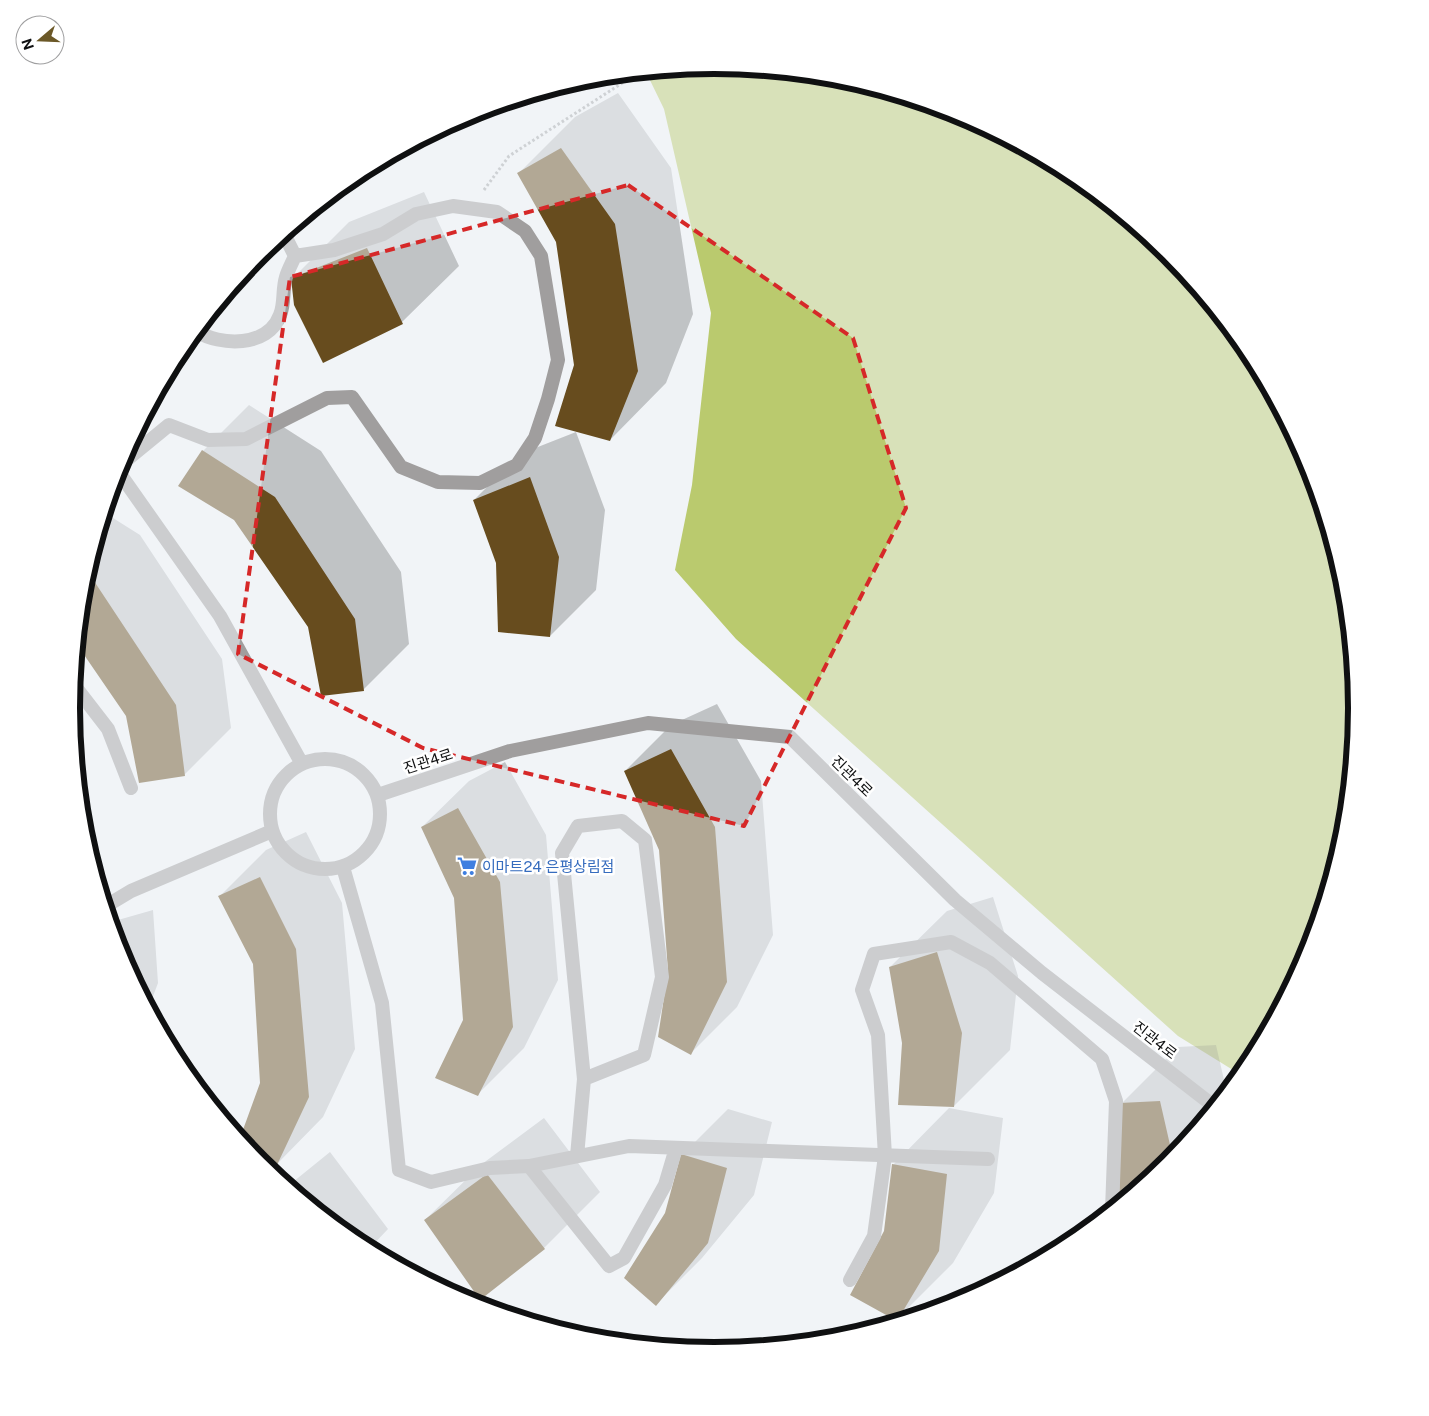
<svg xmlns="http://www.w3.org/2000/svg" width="1429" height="1416" font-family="'Public Sans','Noto Sans KR',sans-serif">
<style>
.forest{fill:#baca6e}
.shadow{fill:#0003}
.building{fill:#674c1e}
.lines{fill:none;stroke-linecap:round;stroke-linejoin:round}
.path{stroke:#a5a7a9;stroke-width:3;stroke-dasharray:2.5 2.5;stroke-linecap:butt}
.service{stroke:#a09e9e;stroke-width:14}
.marked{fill:none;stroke:#d62828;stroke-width:4;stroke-dasharray:10 6;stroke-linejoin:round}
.labels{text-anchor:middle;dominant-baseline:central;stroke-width:5;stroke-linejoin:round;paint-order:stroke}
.street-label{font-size:15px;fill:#0f1011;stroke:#fff}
.shop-label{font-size:15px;fill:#366cbe;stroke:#fff;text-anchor:start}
.rim{fill:none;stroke:#0f1011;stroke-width:6}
</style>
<rect width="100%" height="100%" fill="#f1f4f7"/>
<path class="forest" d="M715,65L840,77L961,114L1072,174L1169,254L1249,351L1309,462L1345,583L1357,708L1345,834L1308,954L1249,1065L1241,1075L1178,1036L736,639L675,570L692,485L711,313L664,109L646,72Z"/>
<path class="shadow" d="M618,93L671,168L693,314L666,383L610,440L575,365L557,241L519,173L575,117Z
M424,192L459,266L402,322L293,278L349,222Z
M249,405L321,451L401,572L409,644L363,690L203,451Z
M576,432L605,510L596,590L550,636L498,563L474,500L520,454Z
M105,513L140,535L222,659L231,728L184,775L128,716L78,645L84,582Z
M717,704L761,781L773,935L737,1007L691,1053L669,972L660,849L625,771L671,725Z
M505,762L546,835L558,980L524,1048L478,1094L464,1020L455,898L422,827L469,781Z
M306,832L342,903L355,1049L323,1117L277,1164L251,1152L241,1139L261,1084L255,964L220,896L266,850Z
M993,897L1018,976L1010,1050L954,1106L903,1043L890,967L947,911Z
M153,910L158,983L149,1007L120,954L111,922Z
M1216,1045L1227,1093L1169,1163L1121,1203L1122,1103L1178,1047Z
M949,1108L1003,1118L994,1193L953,1263L897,1319L885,1231L893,1165Z
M728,1109L772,1122L754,1195L702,1258L656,1304L666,1214L682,1155Z
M544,1118L600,1192L544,1248L425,1220L482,1164Z
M330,1152L388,1229L369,1249L357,1242L288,1186Z"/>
<path class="building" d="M561,148L615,224L638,371L610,441L555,426L574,365L556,242L517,173Z
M367,248L403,324L323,363L294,305L291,278Z
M202,450L275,497L355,619L364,691L321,696L308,627L234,520L178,486Z
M530,477L559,557L550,637L498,632L496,563L473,500Z
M86,576L94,581L176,705L185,776L139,783L126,716L78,646Z
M671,749L715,827L727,982L691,1055L658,1037L668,971L659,850L624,771Z
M458,808L500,882L513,1027L478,1096L435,1078L463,1020L454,898L421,827Z
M260,877L296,949L309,1097L277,1165L253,1154L240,1138L260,1083L253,964L218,896Z
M937,952L962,1033L954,1107L898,1105L902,1043L889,967Z
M1160,1101L1173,1158L1119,1204L1120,1103Z
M681,1154L727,1168L708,1243L656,1306L624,1278L665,1213Z
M892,1164L947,1174L939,1251L897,1321L850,1295L884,1231Z
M487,1174L545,1249L480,1300L424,1220Z"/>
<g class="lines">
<path class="path" d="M484,190L509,156L630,78H650L723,66"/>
<path class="service" d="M196,331C220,346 268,348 280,315C285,303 282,290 286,277C288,270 292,263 295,256L284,234
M119,466L169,425L208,440L246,439L327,398L352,397L401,467L438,482L480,483L517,465L535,438L548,399L558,360L541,256L525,231L497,212L453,206L416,214L383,234L334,250L295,256
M118,471L220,616L302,764
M74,685L108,729L131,788
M270 814a55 55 0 1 1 110 0a55 55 0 1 1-110 0Z
M378,795L510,751L648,723L790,737L955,900L1042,973L1215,1107
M343,867L382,1003L399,1170L431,1182L490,1168L529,1166L629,1146L988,1159
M106,906L131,891L272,831
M577,1156L584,1079L562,853L578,826L622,821L645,840L662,977L644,1055L584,1079
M529,1166L609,1266L624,1258L665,1185L676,1148
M850,1280L874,1236L885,1156L878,1035L862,990L874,954L951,942L990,963L1102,1059L1116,1101L1112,1210"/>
</g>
<path d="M0 0H1429V1416H0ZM628,185L853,338L906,508L744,826L423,748L238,654L290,277Z" fill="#f1f4f7" fill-opacity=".55" fill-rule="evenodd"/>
<path class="marked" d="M628,185L853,338L906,508L744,826L423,748L238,654L290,277Z"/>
<defs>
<symbol id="supermarket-bare" viewBox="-9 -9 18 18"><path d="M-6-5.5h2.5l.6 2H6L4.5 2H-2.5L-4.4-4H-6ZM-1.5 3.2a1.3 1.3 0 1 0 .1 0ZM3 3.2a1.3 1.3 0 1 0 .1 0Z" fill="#3f7fe0" stroke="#fff" stroke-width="2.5" paint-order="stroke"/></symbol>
</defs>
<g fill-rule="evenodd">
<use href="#supermarket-bare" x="453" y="852" width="28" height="28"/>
</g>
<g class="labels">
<g class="street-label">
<text transform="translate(428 761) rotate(-18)">진관4로</text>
<text transform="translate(852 776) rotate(44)">진관4로</text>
<text transform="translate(1155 1040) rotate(38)">진관4로</text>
</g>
<g class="shop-label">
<text x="482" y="866">이마트24 은평상림점</text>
</g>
</g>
<path d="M0 0H1429V1416H0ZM80 708a634 634 0 1 1 1268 0a634 634 0 1 1-1268 0Z" fill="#fff" fill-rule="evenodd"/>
<path class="rim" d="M80 708a634 634 0 1 1 1268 0a634 634 0 1 1-1268 0Z"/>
<g transform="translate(40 40) rotate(251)"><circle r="24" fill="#ffffff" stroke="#9f9fa0"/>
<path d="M0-4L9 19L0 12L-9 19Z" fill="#6b5827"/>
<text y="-8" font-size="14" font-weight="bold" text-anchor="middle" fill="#0f1011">N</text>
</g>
</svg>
